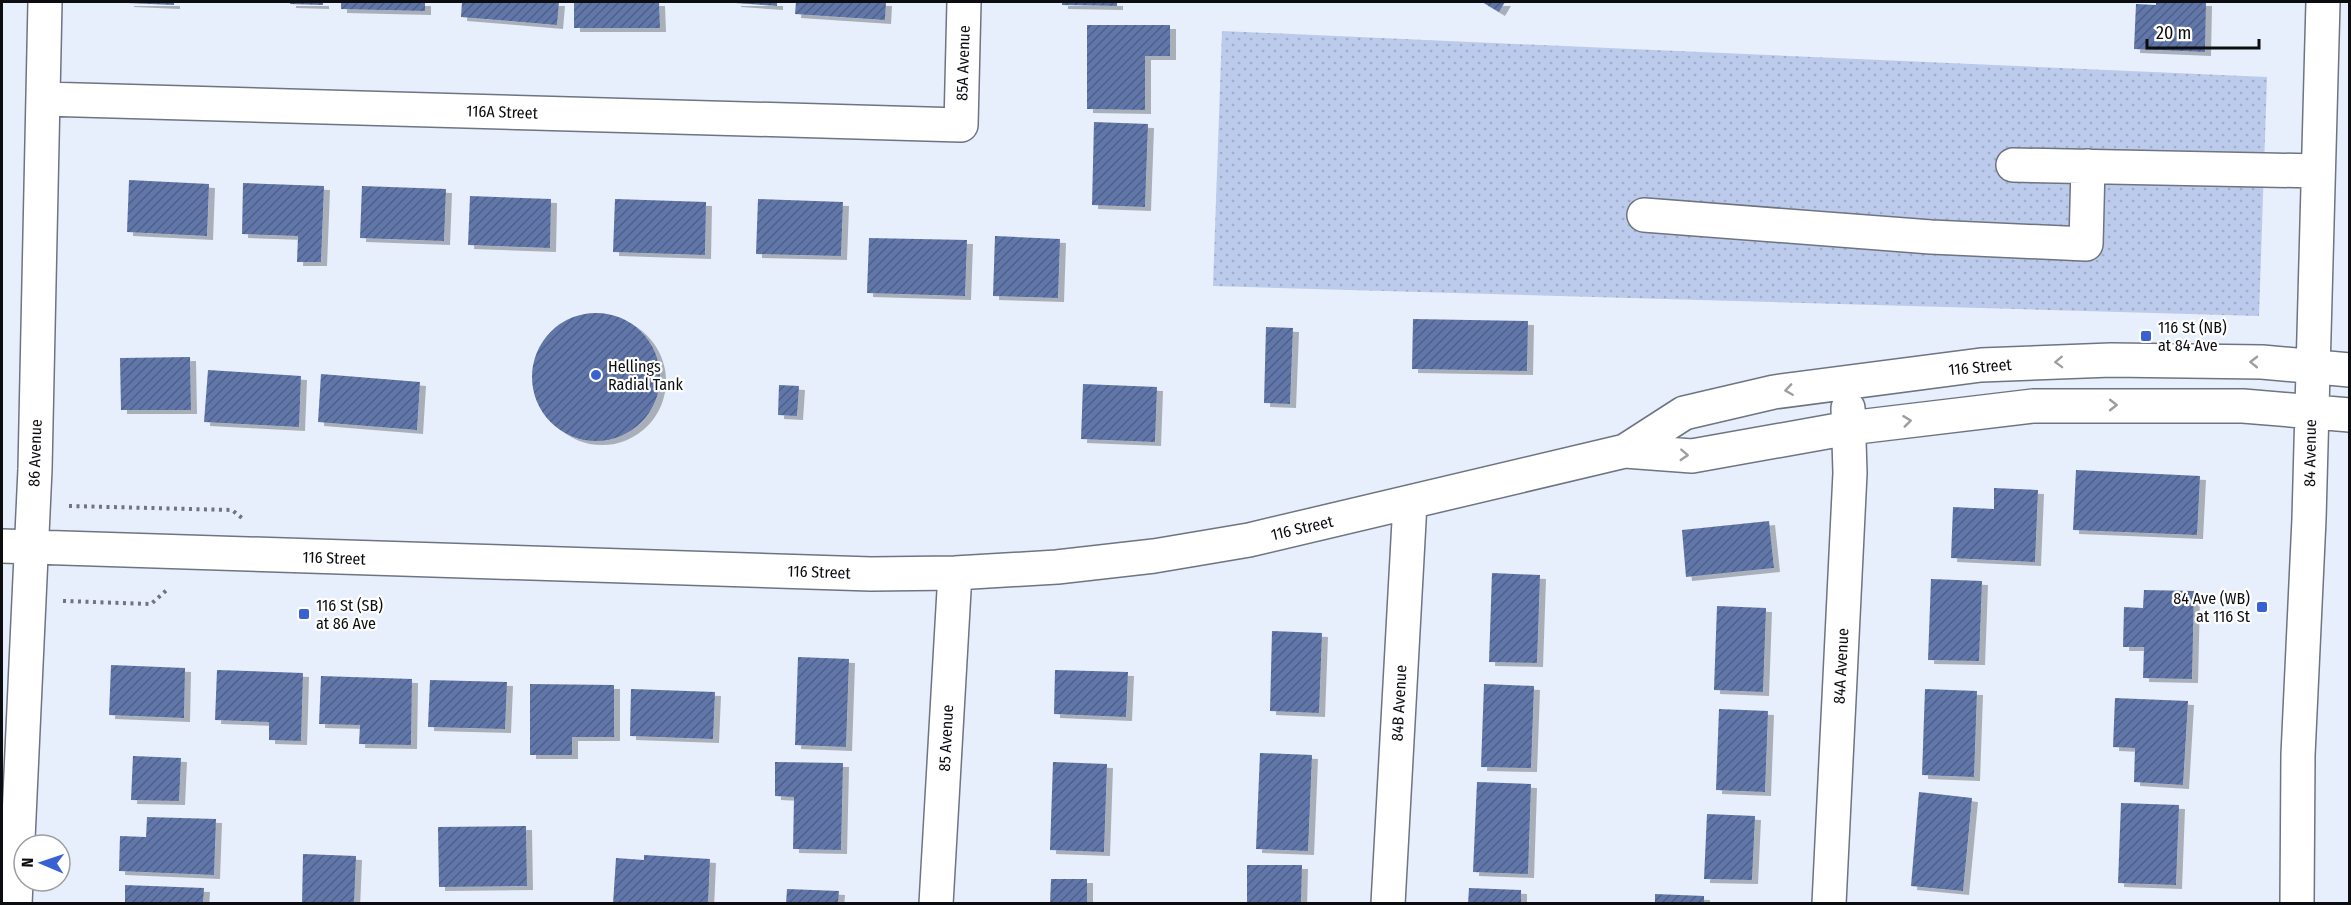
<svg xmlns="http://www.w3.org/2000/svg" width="2351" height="905" font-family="'Fira Sans Condensed',sans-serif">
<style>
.grass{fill:url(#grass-dots)}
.building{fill:url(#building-hatch);filter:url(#shadow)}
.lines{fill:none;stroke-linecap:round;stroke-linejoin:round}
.minor-casing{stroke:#6e7480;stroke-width:36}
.path{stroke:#70747d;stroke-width:4;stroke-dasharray:3 4.5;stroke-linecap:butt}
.minor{stroke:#fff;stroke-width:33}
.oneway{stroke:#9d9ea0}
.poi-dot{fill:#3a61d2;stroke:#fff;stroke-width:2}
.labels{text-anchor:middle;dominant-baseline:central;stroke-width:4.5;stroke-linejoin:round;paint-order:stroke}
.street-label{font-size:16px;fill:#0b0d11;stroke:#fff}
.poi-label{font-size:16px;fill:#0b0d11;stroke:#fff;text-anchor:start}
</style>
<defs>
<pattern id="grass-dots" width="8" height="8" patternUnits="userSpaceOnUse" patternTransform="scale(1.5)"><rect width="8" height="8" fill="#bccbeb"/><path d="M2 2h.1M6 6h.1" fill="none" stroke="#a0adc8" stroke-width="1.8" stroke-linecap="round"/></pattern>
<pattern id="building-hatch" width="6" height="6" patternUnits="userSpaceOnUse" patternTransform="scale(1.5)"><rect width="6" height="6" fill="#6277a9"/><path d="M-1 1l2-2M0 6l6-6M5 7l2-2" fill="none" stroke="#4f6088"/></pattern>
<filter id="shadow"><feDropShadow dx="6" dy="4" stdDeviation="0" flood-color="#0004"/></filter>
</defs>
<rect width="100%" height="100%" fill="#e7eefc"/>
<path class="grass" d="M1222,31L2267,77L2259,316L1213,286Z"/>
<path class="building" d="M128,2H174V5L128,3Z
M290,2H323V5L290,4Z
M341,2H425V11L341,9Z
M462,2H559L557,25L461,17Z
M574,2H659L660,28H574Z
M735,2H777V6L735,3Z
M796,2H886L885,20L795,14Z
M1062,2H1117V6L1062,5Z
M1482,2H1505L1499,12Z
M2156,2H2206L2205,52L2134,49L2136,4L2156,5Z
M1087,25H1170V56H1145V110L1087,109Z
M1094,122L1148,124L1145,207L1092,205Z
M129,180L209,184L207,236L127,232Z
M243,183L324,186L321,262H297L298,236L242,234Z
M362,186L446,189L444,241L360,238Z
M470,196L551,199L550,248L468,245Z
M615,199L706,202L705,255L613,252Z
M758,199L843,202L841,256L756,254Z
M995,236L1060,239L1058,298L993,296Z
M869,238L967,240L965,296L867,293Z
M532 377a64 64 0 1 1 128 0a64 64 0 1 1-128 0Z
M1413,319L1528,321L1527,371L1412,369Z
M1266,327L1293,328L1290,404L1264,403Z
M190,357L191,410H121L120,358Z
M208,370L301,376L299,427L204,422Z
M321,374L420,382L417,430L318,422Z
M1083,384L1157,387L1155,442L1081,439Z
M779,385L799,386L797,416L778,415Z
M2076,470L2200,476L2197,535L2073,530Z
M1994,488L2038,490L2035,562L1951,558L1953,507L1994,509Z
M1769,521L1774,568L1686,577L1682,530Z
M1492,573L1540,575L1537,663L1489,662Z
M1931,579L1982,581L1979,661L1928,660Z
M2144,590L2194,591L2192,679L2143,678L2144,647H2123L2124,607L2143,608Z
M1717,606L1766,608L1763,692L1714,690Z
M1272,631L1322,633L1319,713L1270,711Z
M798,657L849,659L846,747L795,745Z
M111,665L185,668L184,718L109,715Z
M217,670L303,673L301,741L269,740V722L215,720Z
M1055,670L1128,672L1126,717L1054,714Z
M321,676L412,679L411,745L359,744L360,725L319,724Z
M430,680L507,682L505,729L428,727Z
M530,684L614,685V737H572V755H530Z
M1484,684L1534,686L1531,768L1481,767Z
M631,689L715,692L713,739L630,736Z
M1925,689L1977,691L1974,777L1922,775Z
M2115,698L2188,701L2183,785L2134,782L2135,748L2113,747Z
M1719,709L1768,711L1765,792L1716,790Z
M1260,753L1312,755L1308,851L1256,849Z
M133,756L181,758L179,801L131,800Z
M775,762L843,763L841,850L793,849L794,797L775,796Z
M1053,762L1107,764L1104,852L1050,850Z
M1477,782L1531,784L1528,874L1473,872Z
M1919,792L1972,798L1963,891L1911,886Z
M2121,803L2179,805L2176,885L2118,883Z
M1707,814L1755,816L1752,880L1704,879Z
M147,817L216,819L214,875L119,871L120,836L146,837Z
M526,826L527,886L439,887L438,827Z
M303,854L356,856L354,904H302Z
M644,855L710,859L708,904H613L616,858L644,860Z
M1247,865H1302L1301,904H1247Z
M1051,879H1087V904H1050Z
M125,885L204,888L203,904H125Z
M1469,888L1521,890V904H1468Z
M787,889L839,891L838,904H786Z
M1655,894L1704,896V904H1655Z"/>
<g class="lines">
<defs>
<path id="minor" d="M43,99L961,125L964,2
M2013,165L2318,171
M1644,215L1931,237L2086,244L2088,166
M1625,451L1684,413L1774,392L1981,365L2111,360L2262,362L2350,370
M2,546L871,574L955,573L1057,567L1154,556L1249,540L1625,451L1692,456L1849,428L2033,406H2243L2350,415
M15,904L35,469L45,2
M936,904L955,573
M1388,904L1410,503
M1829,904L1850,473L1848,408
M2297,904L2298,755L2309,519L2323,2"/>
</defs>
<use href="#minor" class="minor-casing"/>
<path class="path" d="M69,506L232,510L242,518
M63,601L151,604L169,588"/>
<use href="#minor" class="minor"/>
</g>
<defs><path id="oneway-chevron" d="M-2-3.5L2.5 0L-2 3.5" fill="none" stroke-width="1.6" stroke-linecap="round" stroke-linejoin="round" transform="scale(1.5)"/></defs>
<g class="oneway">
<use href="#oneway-chevron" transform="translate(2059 362) rotate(178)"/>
<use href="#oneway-chevron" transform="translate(2254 362) rotate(-179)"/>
<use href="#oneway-chevron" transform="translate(1789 390) rotate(172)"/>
<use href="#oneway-chevron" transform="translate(2113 405)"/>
<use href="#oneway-chevron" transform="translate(1907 421) rotate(-7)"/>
<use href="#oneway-chevron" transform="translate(1684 455) rotate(3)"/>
</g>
<g class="poi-dot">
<rect x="2140" y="330" width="12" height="12" rx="3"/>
<circle cx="596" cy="375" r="6"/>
<rect x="2256" y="601" width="12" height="12" rx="3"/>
<rect x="298" y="608" width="12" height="12" rx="3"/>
</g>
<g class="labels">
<g class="street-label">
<text transform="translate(963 63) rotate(-88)">85A Avenue</text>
<text transform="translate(502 112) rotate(2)">116A Street</text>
<text transform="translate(1980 367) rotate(-5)">116 Street</text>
<text transform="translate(35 453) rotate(-88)">86 Avenue</text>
<text transform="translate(2310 453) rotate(-89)">84 Avenue</text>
<text transform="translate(1302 528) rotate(-13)">116 Street</text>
<text transform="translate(334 558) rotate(2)">116 Street</text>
<text transform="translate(819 572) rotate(2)">116 Street</text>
<text transform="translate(1841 666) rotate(-87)">84A Avenue</text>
<text transform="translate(1399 703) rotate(-87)">84B Avenue</text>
<text transform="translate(946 738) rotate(-87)">85 Avenue</text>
</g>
<g class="poi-label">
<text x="2158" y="327">116 St (NB)<tspan x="2158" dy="18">at 84 Ave</tspan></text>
<text x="608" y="366">Hellings<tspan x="608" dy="18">Radial Tank</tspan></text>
<text x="2250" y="598" text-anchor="end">84 Ave (WB)<tspan x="2250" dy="18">at 116 St</tspan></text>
<text x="316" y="605">116 St (SB)<tspan x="316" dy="18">at 86 Ave</tspan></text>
</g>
</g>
<rect width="2351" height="905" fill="none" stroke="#0b0d11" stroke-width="6"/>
<g transform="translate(42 863) rotate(272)"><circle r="28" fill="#ffffff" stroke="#9d9ea0" stroke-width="1.5"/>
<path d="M0-4.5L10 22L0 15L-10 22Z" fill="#3a61d2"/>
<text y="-9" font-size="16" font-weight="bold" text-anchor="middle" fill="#0b0d11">N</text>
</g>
<path d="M2147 39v9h112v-9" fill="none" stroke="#0b0d11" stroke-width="3"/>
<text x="2156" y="39" font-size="18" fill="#0b0d11" stroke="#ffffff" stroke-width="4.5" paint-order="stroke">20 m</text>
</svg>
